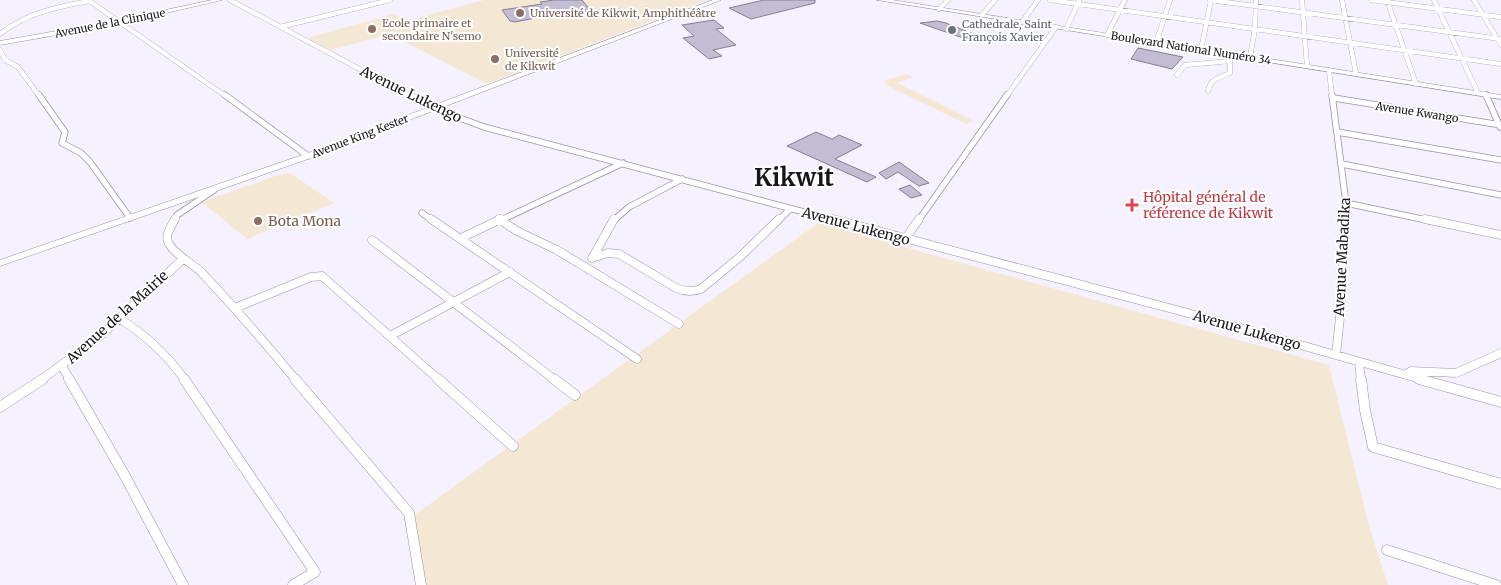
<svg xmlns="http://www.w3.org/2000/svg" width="1501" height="585" font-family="Merriweather,serif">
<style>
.education{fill:#f4e8d4}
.building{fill:#c3bcd2;stroke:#867f94}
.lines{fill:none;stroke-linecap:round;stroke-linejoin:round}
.minor-far3-casing{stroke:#9992a8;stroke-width:5}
.minor-far2-casing{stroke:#9992a8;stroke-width:7}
.minor-far1-casing{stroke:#9992a8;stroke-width:9}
.minor-casing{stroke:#9992a8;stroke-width:11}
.tertiary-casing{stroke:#9992a8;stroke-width:1}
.secondary-casing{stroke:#9992a8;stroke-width:1}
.minor-far3{stroke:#fff;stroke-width:4.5}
.minor-far2{stroke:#fff;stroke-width:5.5}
.minor-far1{stroke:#fff;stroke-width:8}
.minor{stroke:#fff;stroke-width:10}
.tertiary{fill:#fff;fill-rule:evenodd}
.secondary{fill:#fff;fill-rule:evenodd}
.education-dot{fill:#8d6e63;stroke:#fff;stroke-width:2}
.worship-dot{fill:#6b7280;stroke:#fff;stroke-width:2}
.health-dot{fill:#e0444e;stroke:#fff;stroke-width:2}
.labels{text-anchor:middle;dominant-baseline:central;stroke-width:4;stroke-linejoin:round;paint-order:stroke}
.far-education-label{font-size:11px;fill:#785e54;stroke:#fff;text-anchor:start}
.far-street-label{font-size:11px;fill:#18151d;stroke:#fff}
.far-worship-label{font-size:11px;fill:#5b616d;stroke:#fff;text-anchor:start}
.street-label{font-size:14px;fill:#18151d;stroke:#fff}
.health-label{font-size:14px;fill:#be3a42;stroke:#fff;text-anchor:start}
.education-label{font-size:14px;fill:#785e54;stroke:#fff;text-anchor:start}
.town-label{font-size:24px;font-weight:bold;fill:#18151d;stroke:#fff}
</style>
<rect width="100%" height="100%" fill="#f5f1ff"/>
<path class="education" d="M484,0H707L487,84L389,34L331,50L307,38L394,14L409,20Z
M906,74L913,77L897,83L974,121L966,124L886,85L888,84L883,81Z
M290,173L334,203L247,239L202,202L275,176Z
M818,223L1329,365L1369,526L1388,585H422L409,519Z"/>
<path class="building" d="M554,0H582L591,11L551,15L515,22L510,21L502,10L542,4L540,2Z
M764,0H815V3L751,19L729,8Z
M714,20L724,28L716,29L736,45L713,50L722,56L709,59L683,38L694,36L682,25Z
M937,21L946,23L981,37L969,40L920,23Z
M1138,48L1183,57L1172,69L1131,59Z
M816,132L832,139L839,135L862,145L835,159L876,177L867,182L787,146Z
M899,162L929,183L919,186L898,172L886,179L879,173Z
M910,185L922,195L911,198L899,189Z"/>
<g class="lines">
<defs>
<path id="minor-far3" d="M88,0L227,97
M230,0L412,97
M1050,0L1501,64
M1210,0L1501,39
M1302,0L1307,66
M1342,0L1356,74
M1371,0L1501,17
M1387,0L1416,84
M1434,0L1478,93
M1474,0L1501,45
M939,9L948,0
M982,15L995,0
M1022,22L1038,0
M280,27L390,0
M1066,29L1079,1
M0,34C26,13 57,7 89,1
M1107,35L1125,0
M1156,43L1170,0
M0,50L5,60L18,67L40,97
M1201,50L1211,0
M1250,57L1255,29L1256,0
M1329,70L1332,97
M1177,75L1185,65L1230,61
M1208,91C1210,79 1220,77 1230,73V56
M1485,94L1486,97
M1006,97L1056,27"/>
<path id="minor-far2" d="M39,95L65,132L62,143L81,153L90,162L130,218
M225,95L308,156
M410,95L433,108L484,127L838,221
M1332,95L1346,203L1345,221
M1486,95L1500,127
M1334,98L1501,125
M1337,132L1501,160
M1342,164L1501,195
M1346,203L1431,221
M422,213L433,221
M499,219L501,221
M174,221L177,215L214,190
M499,221L623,163
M613,221L629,207L682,179
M778,221L790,209
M918,221L1007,95"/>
<path id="minor-far1" d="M175,219C171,227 164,236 169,244C177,257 193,263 203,274C235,308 266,344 296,380
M431,219L637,359
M499,219L517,231L557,250L679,324
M833,219L1184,312L1424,380
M1425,219L1501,235
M461,238L501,219
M905,239L919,219
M372,240L555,380
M593,257L614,219
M592,258L608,253L619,254L676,288C685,292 692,292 701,289L741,256L779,219
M235,308L311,277L322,276L439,380
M118,318C145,334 167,355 185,380
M390,336L510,272
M1336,355L1341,308L1345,219
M1359,362L1361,380
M62,366L70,380
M1406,375L1411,371L1456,373L1501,353
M41,380L100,336L183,259"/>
<path id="minor" d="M69,379L125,476L183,585
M184,379L315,572L293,585
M295,379L409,513L421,585
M438,379L513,446
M554,379L575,395
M1361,379L1365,410L1373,447L1501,484
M1419,379L1501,402
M0,407L43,379
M1387,550L1496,585"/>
<path id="tertiary" d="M212,0H222L119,24L0,45V41L119,20Z
M713,0H721L311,158L0,266V260L305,154Z"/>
<path id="secondary" d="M877,0H892L1501,95V99Z"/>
</defs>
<use href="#minor-far3" class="minor-far3-casing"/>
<use href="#minor-far2" class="minor-far2-casing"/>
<use href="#minor-far1" class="minor-far1-casing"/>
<use href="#minor" class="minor-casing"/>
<use href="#tertiary" class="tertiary-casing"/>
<use href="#secondary" class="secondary-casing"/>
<use href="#minor-far3" class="minor-far3"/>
<use href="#minor-far2" class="minor-far2"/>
<use href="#minor-far1" class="minor-far1"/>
<use href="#minor" class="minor"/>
<use href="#tertiary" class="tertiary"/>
<use href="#secondary" class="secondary"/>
</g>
<g class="education-dot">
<circle cx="520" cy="13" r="5"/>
<circle cx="372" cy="29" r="5"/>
<circle cx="495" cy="59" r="5"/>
<circle cx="258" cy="221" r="5"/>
</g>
<circle class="worship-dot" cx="952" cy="30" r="5"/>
<path class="health-dot" d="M1129.5 197.5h5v5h5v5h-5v5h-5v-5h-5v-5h5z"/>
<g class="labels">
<g class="far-education-label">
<text x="530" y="13">Université de Kikwit, Amphithéâtre</text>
<text x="382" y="23">Ecole primaire et<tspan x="382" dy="13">secondaire N'semo</tspan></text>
<text x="505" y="53">Université<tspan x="505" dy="13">de Kikwit</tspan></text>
</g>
<g class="far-street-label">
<text transform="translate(110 23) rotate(-11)">Avenue de la Clinique</text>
<text transform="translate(1191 48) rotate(9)">Boulevard National Numéro 34</text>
<text transform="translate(1417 112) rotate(9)">Avenue Kwango</text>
<text transform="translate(360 136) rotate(-21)">Avenue King Kester</text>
</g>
<g class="far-worship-label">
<text x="962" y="24">Cathedrale, Saint<tspan x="962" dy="13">François Xavier</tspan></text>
</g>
<g class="street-label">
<text transform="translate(411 94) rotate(26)">Avenue Lukengo</text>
<text transform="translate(856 226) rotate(15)">Avenue Lukengo</text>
<text transform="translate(1342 257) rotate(-87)">Avenue Mabadika</text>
<text transform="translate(117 317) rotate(-42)">Avenue de la Mairie</text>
<text transform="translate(1247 330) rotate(16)">Avenue Lukengo</text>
</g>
<g class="health-label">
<text x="1143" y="197">Hôpital général de<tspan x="1143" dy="16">référence de Kikwit</tspan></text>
</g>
<g class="education-label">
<text x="268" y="221">Bota Mona</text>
</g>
<g class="town-label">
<text x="794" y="177">Kikwit</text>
</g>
</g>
</svg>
